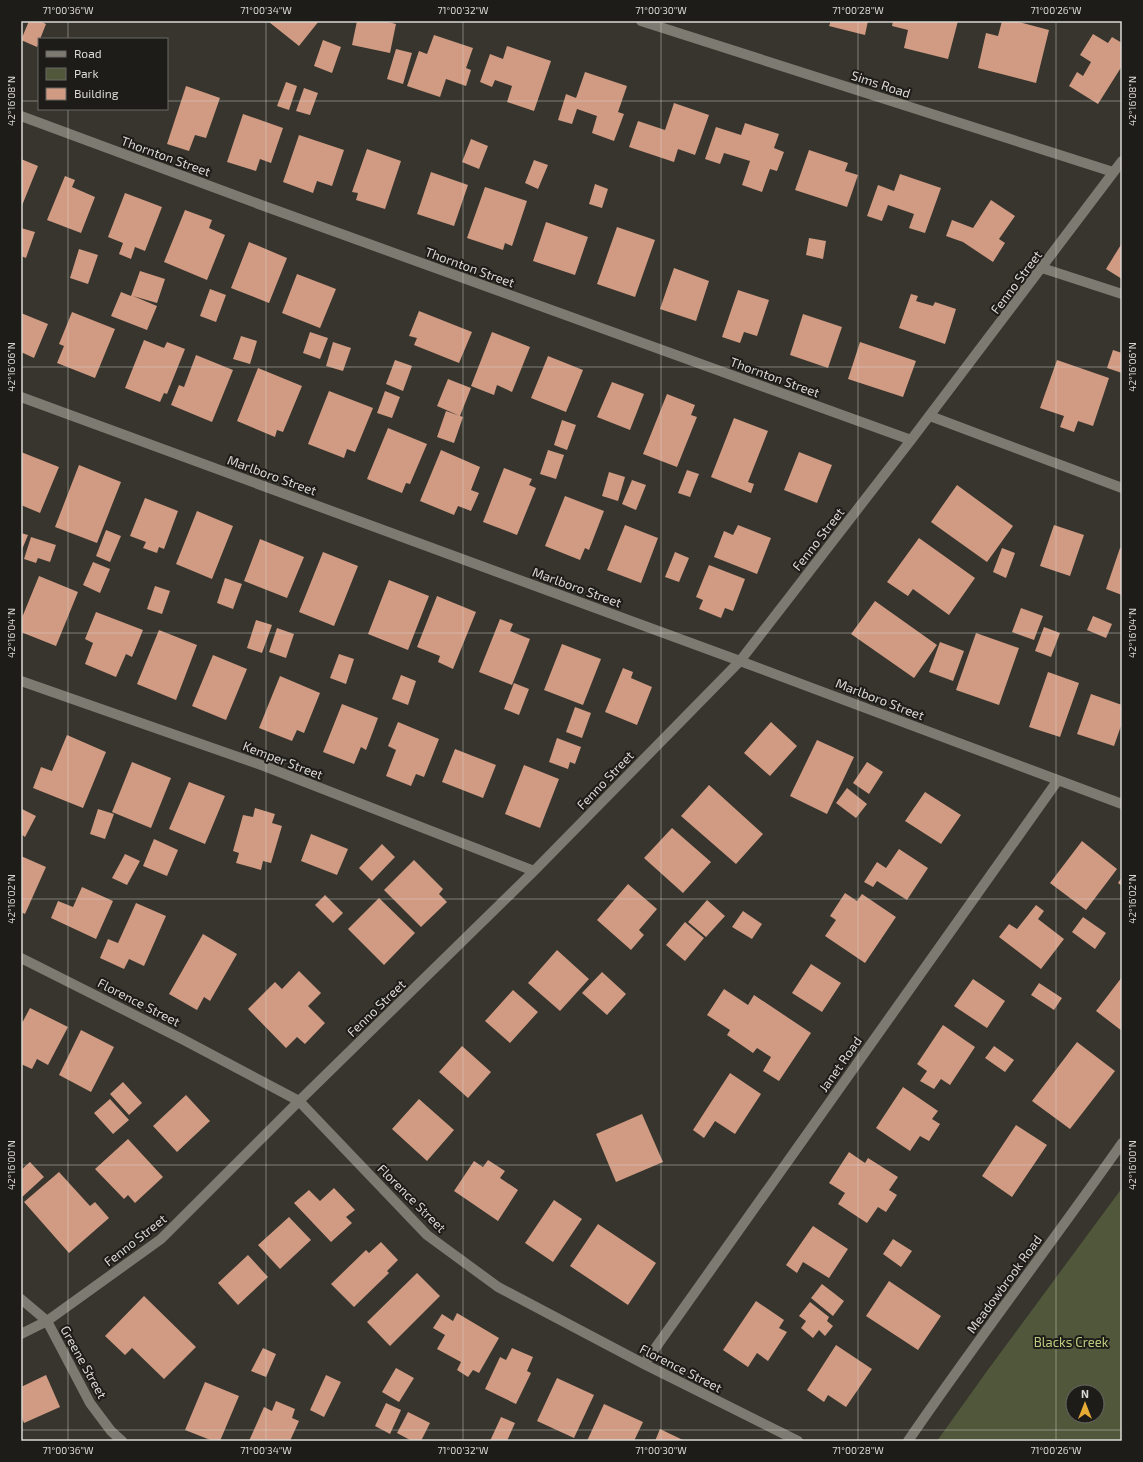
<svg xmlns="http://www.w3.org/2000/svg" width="1143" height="1462" font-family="'Exo 2',sans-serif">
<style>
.green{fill:#50573a;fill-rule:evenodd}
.building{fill:#d19b83}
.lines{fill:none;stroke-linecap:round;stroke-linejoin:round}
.minor{stroke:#7d7a71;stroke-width:10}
.ticks{fill:none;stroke:#dbd9d5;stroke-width:1;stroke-opacity:0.45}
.labels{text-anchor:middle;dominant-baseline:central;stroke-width:4;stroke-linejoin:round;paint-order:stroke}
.street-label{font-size:13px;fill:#dbd9d5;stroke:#1e1c19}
.park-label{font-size:13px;fill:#bdcd7f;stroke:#1e1c19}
.neatline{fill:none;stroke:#dbd9d5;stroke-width:1.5}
.ticks-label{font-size:10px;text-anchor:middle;fill:#dbd9d5}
</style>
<rect width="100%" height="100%" fill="#37352d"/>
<path class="green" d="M1122,1188V1441H937L987,1371ZM1073,1392H1097V1416H1073Z"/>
<path class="building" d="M29,21H40L46,24L37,47L21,40Z
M270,21H319L299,46L269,22Z
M357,21H384L396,24L390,53L352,45Z
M831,21H868L865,35L829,26Z
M893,21H958L948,59L904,48L908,30L892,26Z
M1002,21H1015L1049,30L1036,83L978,68L986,33L998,36Z
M1093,34L1108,43L1112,37L1122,43V66L1098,104L1069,86L1077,72L1083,76L1091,62L1080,55Z
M434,35L473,48L466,68L471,70L466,86L446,79L440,97L407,86L419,51L427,54Z
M323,40L341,47L332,73L314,66Z
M507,46L551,61L534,111L507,102L512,86L495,80L492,87L480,82L490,54L503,59Z
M396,49L412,53L403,84L387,79Z
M585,72L627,86L618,112L624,114L614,141L592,133L597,116L577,109L572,124L558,120L566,94L576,98Z
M286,82L297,86L289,110L277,106Z
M186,86L220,98L206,138L195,135L189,151L167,144Z
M304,88L318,93L310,115L296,111Z
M674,103L709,115L695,155L678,149L674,162L629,147L638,121L665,130Z
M243,114L283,128L271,163L260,159L256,171L227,162Z
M745,123L779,134L774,148L784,152L777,171L770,169L762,192L742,185L750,161L724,153L720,164L705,159L716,127L741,135Z
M299,135L344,150L332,186L317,181L313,193L283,182Z
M471,139L488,146L479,169L462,162Z
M367,149L401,161L385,209L356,200L358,193L352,192Z
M809,150L848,163L845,171L858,175L847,207L795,190Z
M21,159L38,166L21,208Z
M534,160L548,165L538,189L525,183Z
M431,172L468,185L454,226L417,214Z
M900,174L941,188L925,233L909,228L914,214L888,205L882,221L867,216L878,185L894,191Z
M65,176L75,180L72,187L95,197L81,233L47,220Z
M595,184L608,189L602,208L589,204Z
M485,187L527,201L512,246L505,243L503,250L467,238Z
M125,193L162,207L145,251L135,247L131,259L119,254L123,243L108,237Z
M991,200L1015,216L999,239L1005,243L993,262L963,242L946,236L952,220L973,228Z
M185,210L212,220L209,228L225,235L207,280L164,262Z
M546,222L588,237L575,275L533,261Z
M617,227L655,240L635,297L597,284Z
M21,228L35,232L26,258L21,256Z
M809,238L826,241L823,259L806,255Z
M249,242L287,258L269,303L231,288Z
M1122,243V279L1106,269Z
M79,249L98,255L88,284L70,278Z
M674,268L709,281L696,321L660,309Z
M140,271L165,279L157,303L133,296L157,306L147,330L111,316L121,292L131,296Z
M297,274L336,289L320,328L282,313Z
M210,289L226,295L216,322L200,316Z
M738,290L769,300L757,336L744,332L740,343L722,337Z
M911,294L918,296L916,301L933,306L935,302L956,309L945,344L899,328Z
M419,311L472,332L459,363L414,345L417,338L409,336Z
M72,312L115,329L95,378L57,363L64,346L59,344Z
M21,313L48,324L34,358L21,352Z
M803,314L842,327L828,368L790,355Z
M310,332L328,338L320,359L303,353Z
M492,332L530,347L512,392L497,385L494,395L471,386Z
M241,336L257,341L250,364L233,359Z
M144,340L164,348L167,342L185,349L167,394L164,393L160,402L125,388Z
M333,342L351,348L343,371L326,366Z
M860,342L916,361L903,397L848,379Z
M1113,350L1122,353V373L1107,368Z
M196,355L233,370L212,422L171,405L179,385L184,387Z
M548,356L583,370L566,412L531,398Z
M395,360L412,366L403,391L386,384Z
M1057,360L1109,378L1093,426L1078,421L1074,432L1060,427L1064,416L1040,408Z
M258,368L302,386L283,432L277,430L275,437L237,421Z
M448,379L471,388L460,416L437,406Z
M612,382L644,394L630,430L597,417Z
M329,391L373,408L355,452L347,449L344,458L308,444Z
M385,391L400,397L392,418L377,413Z
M667,394L695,405L691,415L697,417L677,467L643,454Z
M446,411L463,417L454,443L437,437Z
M734,418L768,431L748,482L754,484L751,493L711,477Z
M562,420L576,425L567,450L554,445Z
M388,428L427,444L410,484L406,483L402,493L367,479Z
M441,450L480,467L471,490L479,493L471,511L458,506L454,515L420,501Z
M548,450L564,455L556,479L540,474Z
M21,452L59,467L40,513L21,505Z
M799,452L832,465L817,503L784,490Z
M79,465L121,482L97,543L55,527Z
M504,468L532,479L529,485L536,488L517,535L483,522Z
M687,470L699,474L690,497L678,493Z
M609,472L625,477L618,501L602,496Z
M632,480L646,485L636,510L622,504Z
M957,485L1013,526L987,562L931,522Z
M565,496L604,511L589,550L585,548L580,560L545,546Z
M145,498L178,511L164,549L159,547L157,553L143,548L146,542L130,536Z
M197,511L233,526L212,579L176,564Z
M625,525L658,538L641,583L607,570Z
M738,525L771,538L757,574L714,557L724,531L733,535Z
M1054,525L1084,535L1070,576L1040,566Z
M106,530L121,536L110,562L96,556Z
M21,533L28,535L21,552Z
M31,537L56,545L50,562L38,558L36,563L24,559Z
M919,538L975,578L949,615L913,589L908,596L887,582Z
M260,539L304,557L287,598L244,581Z
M1002,548L1015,553L1006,578L993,572Z
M1120,548L1122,549V595L1106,589Z
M323,552L358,566L334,626L299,612Z
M675,552L689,558L679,582L665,577Z
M93,562L110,569L100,593L83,585Z
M709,565L745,579L733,611L725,608L721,618L699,609L703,600L696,597Z
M39,576L78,592L56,646L21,632V620Z
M225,578L242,584L233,609L217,603Z
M389,580L429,596L408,650L368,634Z
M155,586L170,591L162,614L147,609Z
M437,596L476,612L453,669L438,662L440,656L417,647Z
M875,601L937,645L914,678L851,634Z
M1021,608L1043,616L1034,640L1012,632Z
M96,612L143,630L132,657L126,654L116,677L85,664L93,643L85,639Z
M1093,616L1112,624L1106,638L1087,630Z
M500,619L513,624L510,631L530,639L512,685L479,672Z
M256,620L272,625L262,653L247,648Z
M1044,627L1060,633L1051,657L1035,651Z
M277,628L294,634L286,658L269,652Z
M159,630L197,645L176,700L137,684Z
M976,633L1019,648L999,705L956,690Z
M940,642L964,651L953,681L929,672Z
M562,644L601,659L583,705L544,690Z
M339,654L354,659L346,684L330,678Z
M213,655L247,669L226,720L192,706Z
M623,668L633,672L631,678L652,687L637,725L605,712Z
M1048,672L1079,683L1060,737L1029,727Z
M401,675L416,681L408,705L392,699Z
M280,676L320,693L304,733L297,730L292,741L259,728Z
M514,683L529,689L519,715L504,709Z
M1091,694L1122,705V723L1114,746L1077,734Z
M342,704L378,718L366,750L361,747L354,764L323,752Z
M575,707L591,713L582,738L566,732Z
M398,722L439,739L424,777L416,774L411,786L386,776L396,750L388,746Z
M771,722L797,746L770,776L744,753Z
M67,735L106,752L83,808L33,788L41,767L52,771Z
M557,738L581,747L575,764L570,762L568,769L549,762Z
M817,740L854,757L827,814L790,796Z
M455,749L496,765L483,798L442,782Z
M132,762L171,778L151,828L112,812Z
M867,762L883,772L869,794L853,783Z
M524,765L559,779L540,828L505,814Z
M189,782L225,796L205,844L169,829Z
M709,785L763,834L736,864L681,816Z
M847,788L867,804L856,818L836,803Z
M925,792L961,815L941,844L905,821Z
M255,808L275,814L272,823L282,826L271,863L263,861L261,870L236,863L239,853L233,851L243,815L253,817Z
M22,809L36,816L25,837L21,834V812Z
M98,809L114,814L105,839L90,834Z
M672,828L711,862L683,893L644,858Z
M311,834L348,849L337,875L301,861Z
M154,839L178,850L167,876L143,866Z
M1082,841L1117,869L1086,910L1050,883Z
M382,844L395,857L372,881L359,868Z
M899,849L928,868L907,900L877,881L873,887L864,882L877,862L886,868Z
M125,854L140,861L127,885L112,878Z
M21,856L46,867L25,914L21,912Z
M414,860L443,889L439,894L447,902L421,927L384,890Z
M1122,877V886L1118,883Z
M628,884L657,909L639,930L644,935L631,950L597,920Z
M82,887L113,901L96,939L51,918L58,901L73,907Z
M845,893L857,901L862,894L896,917L865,963L825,936L836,920L830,916Z
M325,895L343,913L333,923L315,905Z
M379,898L415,933L384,965L348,929Z
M707,900L725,916L706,937L688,922Z
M136,903L166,916L144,966L129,959L124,969L100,958L108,939L118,943Z
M1036,905L1044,911L1038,919L1064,939L1041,969L999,937L1009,924L1017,929Z
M743,911L762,924L752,939L732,927Z
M1083,917L1106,933L1095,949L1072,932Z
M685,922L704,938L685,961L666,945Z
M203,934L237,954L210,1001L204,997L197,1010L169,994Z
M557,950L589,979L560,1011L528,983Z
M811,964L841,983L822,1012L792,993Z
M299,971L321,993L308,1006L325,1023L305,1044L297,1037L286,1048L248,1009L275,982L282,989Z
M602,972L626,994L607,1015L582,993Z
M1122,977V1031L1096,1011Z
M973,979L1005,1001L987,1028L954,1006Z
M1039,983L1062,998L1054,1010L1031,995Z
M724,989L748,1005L754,995L811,1033L779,1081L763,1071L771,1057L757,1048L753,1053L727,1035L730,1030L707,1015Z
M513,990L538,1012L510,1043L485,1021Z
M30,1008L68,1027L48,1065L37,1059L32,1069L21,1064V1025Z
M943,1025L975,1047L950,1085L941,1079L934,1089L920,1081L927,1071L917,1064Z
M81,1030L114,1047L91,1092L59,1075Z
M1077,1042L1115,1071L1070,1129L1032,1101Z
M462,1046L491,1072L468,1098L439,1072Z
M994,1046L1014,1060L1005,1072L985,1058Z
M730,1073L761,1094L735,1134L715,1121L704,1138L693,1130Z
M123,1082L142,1103L129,1115L110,1094Z
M903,1087L938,1111L932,1119L940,1124L929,1141L920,1136L910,1151L876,1128Z
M186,1095L210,1121L177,1152L153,1126Z
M110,1099L129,1120L113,1134L94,1113Z
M419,1099L454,1130L427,1161L392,1129Z
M642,1114L663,1162L616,1182L596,1134Z
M1016,1125L1047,1145L1012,1197L982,1176Z
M128,1139L163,1177L135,1203L128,1195L124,1199L95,1169Z
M849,1152L865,1163L868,1158L898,1177L889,1190L897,1195L886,1212L878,1207L867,1223L838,1204L845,1193L829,1183Z
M488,1160L505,1171L500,1178L518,1190L498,1221L454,1191L474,1161L483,1167Z
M30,1162L44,1177L21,1198V1170Z
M59,1172L90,1206L95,1202L109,1218L69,1253L24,1202Z
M334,1188L355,1210L346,1217L352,1223L331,1242L294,1203L309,1190L320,1201Z
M554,1200L582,1219L553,1262L525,1243Z
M289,1217L311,1240L280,1269L258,1245Z
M598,1224L656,1263L628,1305L570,1266Z
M813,1226L848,1249L829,1278L803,1262L797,1273L786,1265Z
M893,1239L912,1251L901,1267L883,1254Z
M381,1242L398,1260L387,1271L389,1273L354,1307L331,1284L366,1250L369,1253Z
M248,1255L268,1277L238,1305L218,1283Z
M417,1273L440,1296L390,1346L367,1322Z
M889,1281L941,1316L918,1350L866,1316Z
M822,1284L844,1301L833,1316L811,1298Z
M144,1296L196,1347L164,1379L132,1348L125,1355L105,1336Z
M756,1301L784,1320L779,1328L787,1332L768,1361L757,1353L748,1367L723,1350Z
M810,1302L829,1317L827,1321L833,1326L825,1336L819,1330L813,1338L801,1328L806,1321L799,1316Z
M457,1313L499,1338L479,1373L473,1370L468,1377L457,1370L461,1362L437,1349L445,1335L433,1328L442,1314L453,1321Z
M836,1345L872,1369L846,1407L828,1395L824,1402L807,1390Z
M263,1348L276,1354L266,1377L251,1371Z
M512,1348L533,1357L527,1371L531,1373L516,1404L485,1389L500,1357L506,1360Z
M396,1368L414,1378L399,1402L382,1392Z
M46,1375L60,1407L24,1423L21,1416V1387Z
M326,1375L341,1382L324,1417L310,1410Z
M557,1378L594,1395L574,1438L537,1421Z
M205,1382L239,1396L220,1441H213L185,1430Z
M276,1401L295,1409L292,1418L299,1421L290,1441H249L264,1407L272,1411Z
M386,1403L401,1410L390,1434L375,1426Z
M604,1404L643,1422L634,1441H587Z
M408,1412L430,1423L421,1441H412L397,1433Z
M501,1417L515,1423L507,1441H490Z
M660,1429L685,1441H655Z"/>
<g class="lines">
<path class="minor" d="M641,21L1113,172
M21,116L264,206L911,440
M1042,268L1122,294
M21,397L740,661L1122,804
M930,416L1122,488
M21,681L264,766L534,871
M21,958L182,1039L299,1101L427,1235L498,1287L644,1364L798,1441
M21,1299L47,1321L90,1403L111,1431L122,1441
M21,1334L47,1321L161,1239L299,1101L534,871L740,661L911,440L1122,161
M644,1364L1058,780
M908,1441C977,1340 1052,1243 1122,1143"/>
</g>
<path class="ticks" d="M68,21V39M266,21V1441M463,21V1441M661,21V1441M858,21V1441M1056,21V1441M21,101H39M167,101H1122M68,109V1441M21,367H1122M21,633H1122M21,899H1122M21,1165H1122M21,1430H1122"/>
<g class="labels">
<g class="street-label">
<text transform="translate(881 84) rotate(18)">Sims Road</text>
<text transform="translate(166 156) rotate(20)">Thornton Street</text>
<text transform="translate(470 267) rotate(20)">Thornton Street</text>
<text transform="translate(1016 282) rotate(-53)">Fenno Street</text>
<text transform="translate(775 377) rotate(20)">Thornton Street</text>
<text transform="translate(272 475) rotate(20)">Marlboro Street</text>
<text transform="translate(818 539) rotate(-52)">Fenno Street</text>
<text transform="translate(577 587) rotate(20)">Marlboro Street</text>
<text transform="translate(880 699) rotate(21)">Marlboro Street</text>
<text transform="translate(283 760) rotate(21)">Kemper Street</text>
<text transform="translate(605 780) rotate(-46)">Fenno Street</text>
<text transform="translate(139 1002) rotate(27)">Florence Street</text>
<text transform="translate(376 1008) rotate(-44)">Fenno Street</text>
<text transform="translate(840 1064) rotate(-55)">Janet Road</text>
<text transform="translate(412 1198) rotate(45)">Florence Street</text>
<text transform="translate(135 1240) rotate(-38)">Fenno Street</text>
<text transform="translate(1004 1284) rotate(-54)">Meadowbrook Road</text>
<text transform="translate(84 1362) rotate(61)">Greene Street</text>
<text transform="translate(681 1368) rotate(27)">Florence Street</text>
</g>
<g class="park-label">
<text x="1071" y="1342">Blacks Creek</text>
</g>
</g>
<rect width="1143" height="1462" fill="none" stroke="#1e1c19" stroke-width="44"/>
<rect x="38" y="38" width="130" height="72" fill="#1e1c19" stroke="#6a6864"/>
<rect x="46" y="51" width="20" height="6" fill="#7d7a71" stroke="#6a6864"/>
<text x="74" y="58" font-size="12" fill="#dbd9d5">Road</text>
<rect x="46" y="68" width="20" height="12" fill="#50573a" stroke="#6a6864"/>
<text x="74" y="78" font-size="12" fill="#dbd9d5">Park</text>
<rect x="46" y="88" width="20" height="12" fill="#d19b83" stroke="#6a6864"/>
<text x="74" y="98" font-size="12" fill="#dbd9d5">Building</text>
<g transform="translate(1085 1404)"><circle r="19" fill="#1e1c19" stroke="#6a6864"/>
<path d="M0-3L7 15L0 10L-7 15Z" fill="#e6ac36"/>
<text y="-6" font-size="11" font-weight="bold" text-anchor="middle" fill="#dbd9d5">N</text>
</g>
<rect x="22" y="22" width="1099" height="1418" class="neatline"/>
<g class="ticks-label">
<text x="68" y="14">71°00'36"W</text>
<text x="266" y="14">71°00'34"W</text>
<text x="463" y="14">71°00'32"W</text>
<text x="661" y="14">71°00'30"W</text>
<text x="858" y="14">71°00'28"W</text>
<text x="1056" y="14">71°00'26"W</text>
<text transform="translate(11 101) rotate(-90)" y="4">42°16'08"N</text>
<text transform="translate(1132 101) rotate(-90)" y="4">42°16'08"N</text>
<text transform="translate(11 367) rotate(-90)" y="4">42°16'06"N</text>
<text transform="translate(1132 367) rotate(-90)" y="4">42°16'06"N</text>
<text transform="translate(11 633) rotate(-90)" y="4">42°16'04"N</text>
<text transform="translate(1132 633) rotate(-90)" y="4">42°16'04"N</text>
<text transform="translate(11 899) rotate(-90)" y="4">42°16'02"N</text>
<text transform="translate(1132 899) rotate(-90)" y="4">42°16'02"N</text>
<text transform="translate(11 1165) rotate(-90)" y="4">42°16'00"N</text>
<text transform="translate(1132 1165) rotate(-90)" y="4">42°16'00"N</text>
<text x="68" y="1454">71°00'36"W</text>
<text x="266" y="1454">71°00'34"W</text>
<text x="463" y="1454">71°00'32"W</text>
<text x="661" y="1454">71°00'30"W</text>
<text x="858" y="1454">71°00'28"W</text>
<text x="1056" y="1454">71°00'26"W</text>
</g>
</svg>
